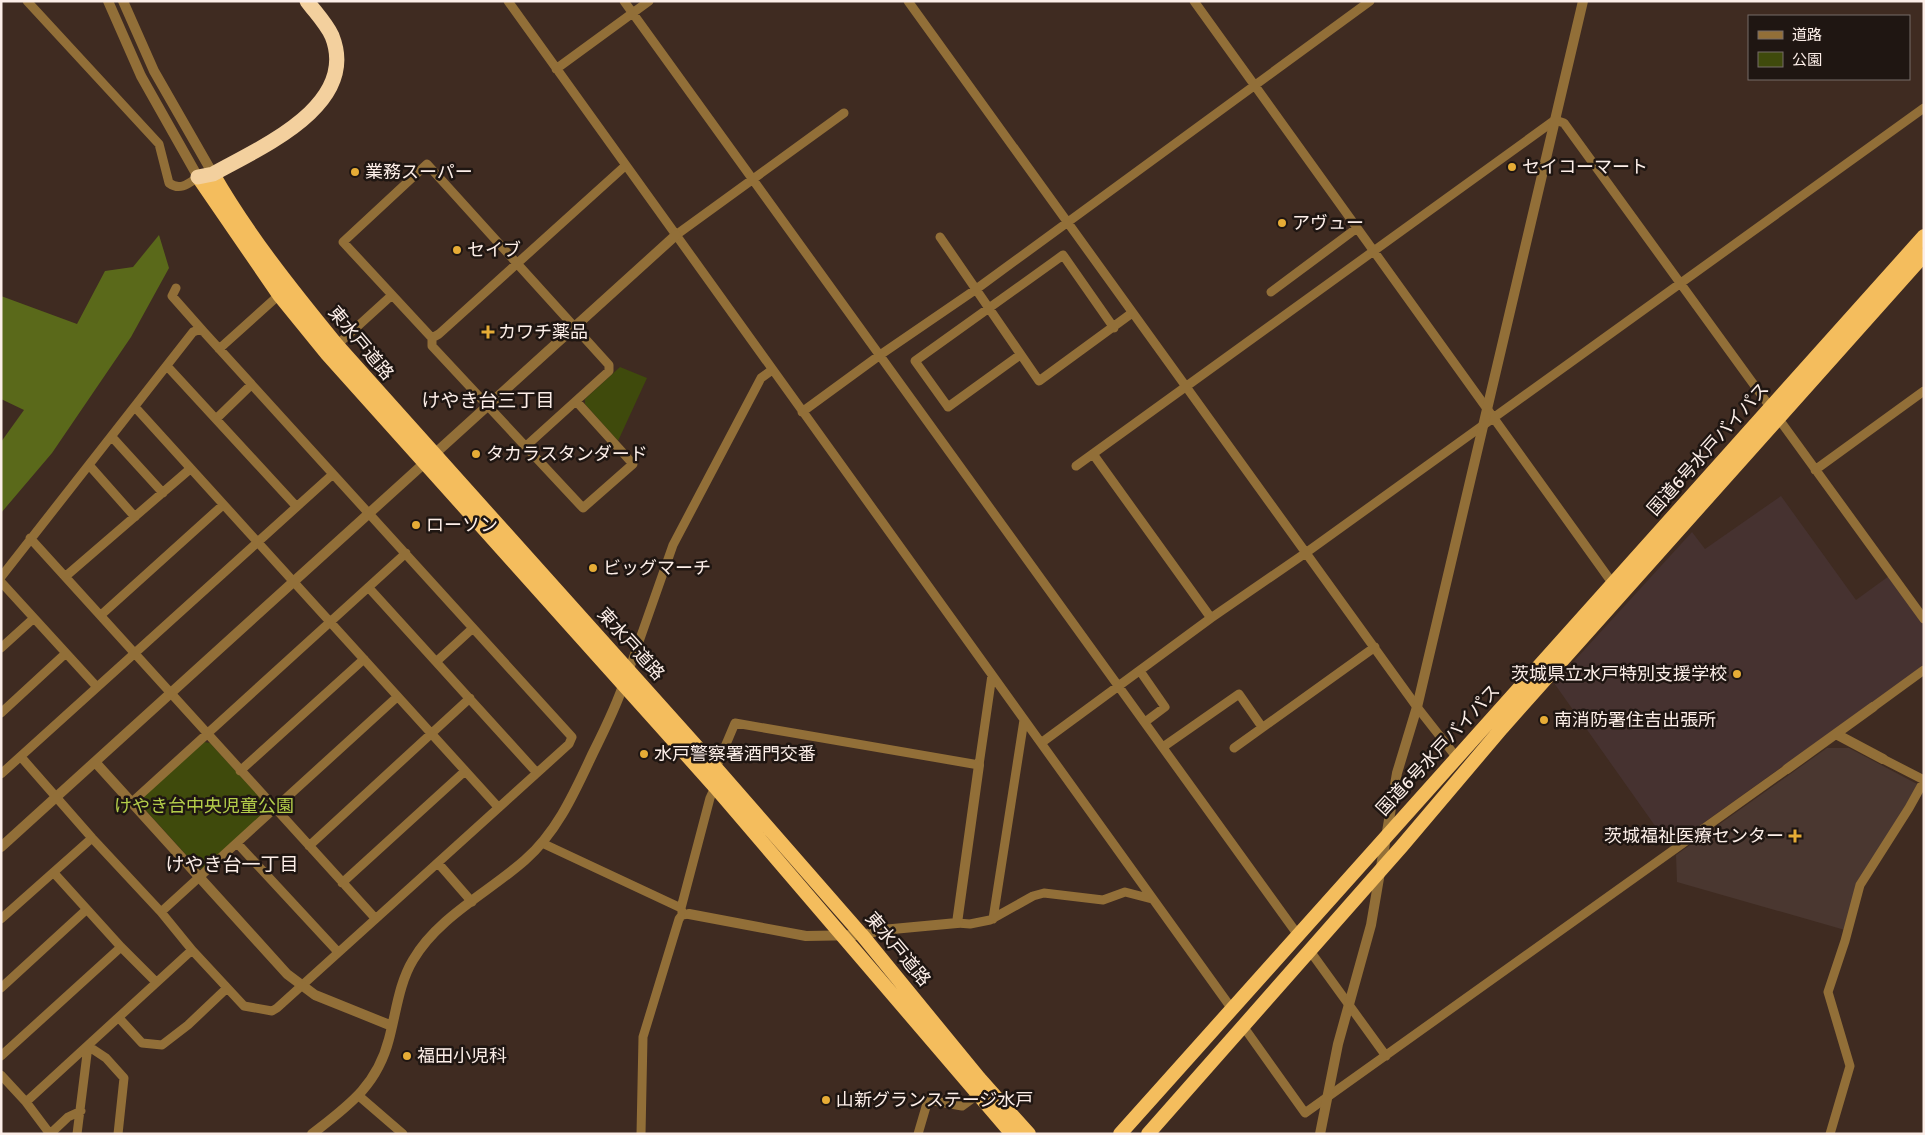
<svg xmlns="http://www.w3.org/2000/svg" width="1925" height="1135" font-family="Signika,'Noto Sans JP',sans-serif">
<style>
.education{fill:#463230}
.medical{fill:#4a3730}
.green{fill:#3f4a0c}
.forest{fill:#5a691a}
.lines{fill:none;stroke-linecap:round;stroke-linejoin:round}
.minor{stroke:#926f38;stroke-width:9}
.tertiary{stroke:#926f38;stroke-width:10}
.trunk{stroke:#f4bd5d;stroke-width:14}
.motorway{stroke:#f3d09e;stroke-width:15}
.poi-dot{fill:#e6ac36;stroke:#1f1612;stroke-width:2}
.labels{text-anchor:middle;dominant-baseline:central;stroke-width:5;stroke-linejoin:round;paint-order:stroke}
.poi-label{font-size:18px;fill:#fceee8;stroke:#1f1612;text-anchor:start}
.street-label{font-size:18px;fill:#fceee8;stroke:#1f1612}
.park-label{font-size:18px;fill:#b4ce4a;stroke:#1f1612}
.neighbourhood-label{font-size:19px;fill:#fceee8;stroke:#1f1612}
</style>
<rect width="100%" height="100%" fill="#3f2b21"/>
<path class="education" d="M1781,496L1856,600L1889,576L1924,624V665L1670,847L1554,683L1692,532L1705,549Z"/>
<path class="medical" d="M1827,748H1849L1919,785L1856,885L1845,930L1677,882L1676,855Z"/>
<path class="green" d="M620,367L647,378L618,441L585,404V399Z
M204,742L210,743L266,804L267,812L203,869L198,868L141,805V799Z"/>
<path class="forest" d="M159,235L169,268L131,337L52,453L1,513V442L24,410L1,399V296L77,324L105,271L133,267Z"/>
<g class="lines">
<path class="minor" d="M27,1L159,144L169,183C180,191 188,184 198,177
M508,1L1232,1009
M624,1L1298,935
M908,1L1417,707L1457,758
M1194,1L1613,584
M556,69L649,1
M676,235L844,113
M940,237L1039,381L1132,313
M176,288L172,296L203,331
M1271,292L1357,228
M432,338V346L583,508L633,464L576,401
M337,345L392,295
M219,349L279,295
M1020,355L948,407L915,361L1063,255L1114,328
M167,366L296,506
M135,407L498,807
M802,412L880,355L975,290L1370,1
M216,419L251,385
M112,437L163,493
M525,447L609,371V365L427,164L343,242L432,338L439,334L625,166
M1093,454L1211,618
M89,465L135,517
M1076,466L1555,120L1564,123L1924,619
M1815,470L1924,391
M30,538L375,918
M66,576L190,469
M1,577L193,332L198,330L203,331L572,737L569,744L277,1008L272,1011L244,1006L192,950L161,912L92,838L21,757
M1,582L97,687
M369,588L537,773
M101,615L223,505
M1,648L34,618
M437,661L473,628
M629,670L673,545L761,378L772,370
M1140,671L1165,707L1145,722
M1873,707L1924,670
M1,713L66,653
M1041,743L1211,618L1307,552L1924,108
M1163,747L1239,694L1262,727
M1234,748L1375,647
M1883,759L1924,780
M716,768L735,723L979,765L992,675
M240,771L364,659
M1,774L333,474
M131,803L406,553
M237,843L338,952
M542,843L681,908
M309,846L470,698
M438,863L472,902
M54,873L121,947L156,982
M342,883L465,771
M161,912L397,697
M682,912L681,908L710,798L715,787
M1,919L92,838
M993,919L1024,720
M957,923L970,924L990,920L1033,896L1044,893L1103,900L1125,892L1152,899
M1310,951L1386,1056
M1,988L86,910
M119,1018L142,1043L162,1045L188,1025L227,988
M1243,1026L1305,1113L1787,769
M1,1056L121,947
M1,1075L26,1102L50,1134L68,1117L81,1111
M359,1096L403,1134
M26,1102L192,950
M77,1134L88,1046L106,1058L124,1078L118,1134
M641,1134L643,1037L679,919L682,915L689,914
M918,1134L928,1100L962,1106L977,1095
M1830,1134L1850,1066L1828,992L1845,941L1860,885L1909,808L1924,781"/>
<path class="tertiary" d="M108,1L141,76L198,177
M123,1L154,71L213,174
M1836,734L1883,759
M95,762L287,974L315,995L392,1026
M1787,769L1873,707
M1,847L676,235
M689,914L806,936L862,935L882,930L957,923L979,765
M312,1134C348,1106 377,1086 389,1039C396,1013 399,983 413,960C438,917 489,892 525,860C558,831 575,791 593,753C605,729 617,705 625,680
M1320,1134L1338,1044L1371,925L1397,773L1417,707L1583,1"/>
<path class="trunk" d="M213,174C248,235 292,290 337,345L716,768L862,935L979,1078L1029,1134
M198,177L279,295L327,354L715,787L1012,1134
M1120,1134L1924,236
M1148,1134L1402,846L1502,728L1924,255"/>
<path class="motorway" d="M198,177L213,174C259,148 360,106 332,36C326,23 315,12 307,1"/>
</g>
<g class="poi-dot">
<circle cx="1512" cy="167" r="5"/>
<circle cx="355" cy="172" r="5"/>
<circle cx="1282" cy="223" r="5"/>
<circle cx="457" cy="250" r="5"/>
<path d="M485.5 324.5h5v5h5v5h-5v5h-5v-5h-5v-5h5z"/>
<circle cx="476" cy="454" r="5"/>
<circle cx="416" cy="525" r="5"/>
<circle cx="593" cy="568" r="5"/>
<circle cx="1737" cy="674" r="5"/>
<circle cx="1544" cy="720" r="5"/>
<circle cx="644" cy="754" r="5"/>
<path d="M1792.5 828.5h5v5h5v5h-5v5h-5v-5h-5v-5h5z"/>
<circle cx="407" cy="1056" r="5"/>
<circle cx="826" cy="1100" r="5"/>
</g>
<g class="labels">
<g class="poi-label">
<text x="1522" y="167">セイコーマート</text>
<text x="365" y="172">業務スーパー</text>
<text x="1292" y="223">アヴュー</text>
<text x="467" y="250">セイブ</text>
<text x="498" y="332">カワチ薬品</text>
<text x="486" y="454">タカラスタンダード</text>
<text x="426" y="525">ローソン</text>
<text x="603" y="568">ビッグマーチ</text>
<text x="1727" y="674" text-anchor="end">茨城県立水戸特別支援学校</text>
<text x="1554" y="720">南消防署住吉出張所</text>
<text x="654" y="754">水戸警察署酒門交番</text>
<text x="1784" y="836" text-anchor="end">茨城福祉医療センター</text>
<text x="417" y="1056">福田小児科</text>
<text x="836" y="1100">山新グランステージ水戸</text>
</g>
<g class="street-label">
<text transform="translate(361 343) rotate(50)">東水戸道路</text>
<text transform="translate(1708 449) rotate(-48)">国道6号水戸バイパス</text>
<text transform="translate(631 644) rotate(48)">東水戸道路</text>
<text transform="translate(1438 750) rotate(-47)">国道6号水戸バイパス</text>
<text transform="translate(898 949) rotate(50)">東水戸道路</text>
</g>
<g class="park-label">
<text x="204" y="806">けやき台中央児童公園</text>
</g>
<g class="neighbourhood-label">
<text x="488" y="401">けやき台三丁目</text>
<text x="232" y="865">けやき台一丁目</text>
</g>
</g>
<rect width="1925" height="1135" fill="none" stroke="#fceee8" stroke-width="5"/>
<rect x="1748" y="15" width="162" height="65" fill="#1f1612" stroke="#776c68"/>
<rect x="1758" y="31" width="25" height="8" fill="#926f38" stroke="#776c68"/>
<text x="1792" y="40" font-size="15" fill="#fceee8">道路</text>
<rect x="1758" y="52" width="25" height="15" fill="#3f4a0c" stroke="#776c68"/>
<text x="1792" y="65" font-size="15" fill="#fceee8">公園</text>
</svg>
